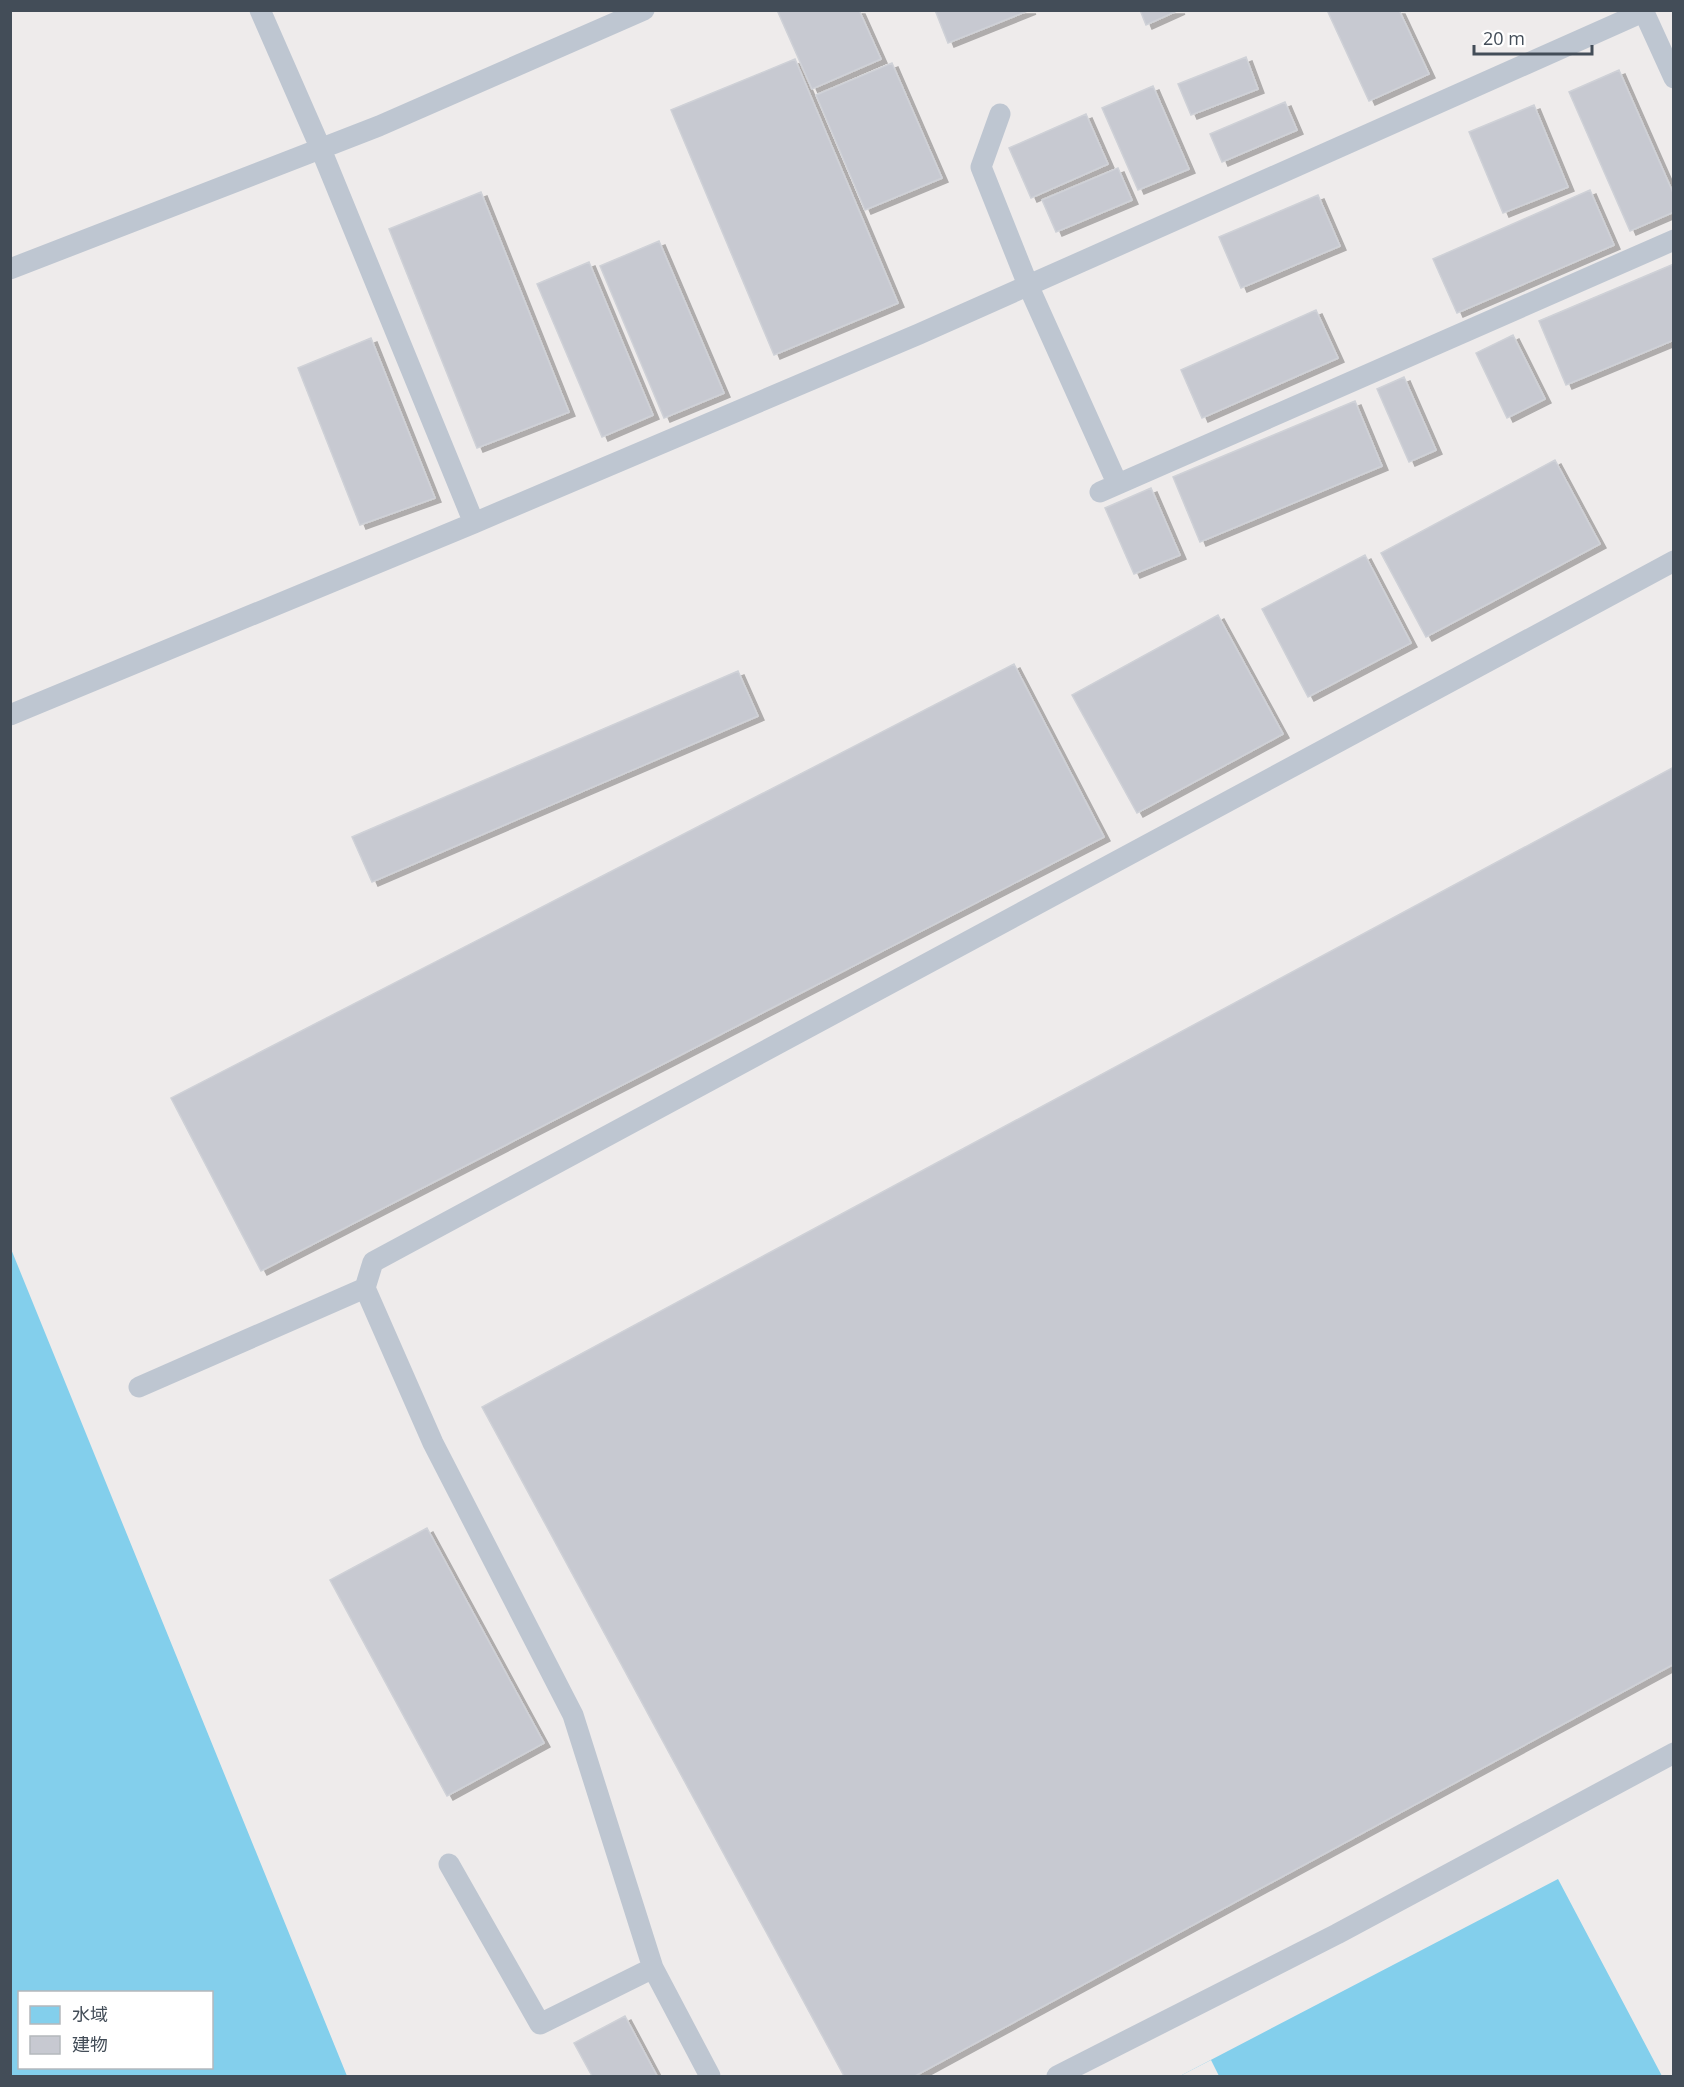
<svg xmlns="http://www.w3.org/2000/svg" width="1684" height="2087" font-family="'Open Sans','Noto Sans JP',sans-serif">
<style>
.water{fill:#83cfec;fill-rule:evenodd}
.pier{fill:#eeebeb}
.building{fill:#c7c9d1;stroke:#cfd1d7;stroke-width:1.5;filter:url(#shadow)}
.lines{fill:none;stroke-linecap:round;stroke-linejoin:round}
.lane{stroke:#bec6d1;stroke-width:21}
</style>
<defs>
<filter id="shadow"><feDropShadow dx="6" dy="4" stdDeviation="0" flood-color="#0004"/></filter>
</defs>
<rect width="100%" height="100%" fill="#eeebeb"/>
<path class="water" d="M11,1249L347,2076H11ZM20,1992H212V2068H20Z
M1558,1879L1662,2076H1180Z"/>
<path class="pier" d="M1211,2060L1219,2076H1180Z"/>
<path class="building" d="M777,10H859L881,59L812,89Z
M935,10H1030L948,43Z
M1140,10H1179L1146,25Z
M1327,10H1399L1429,74L1369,101Z
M1246,57L1258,89L1191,115L1178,84Z
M795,59L898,303L774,355L671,110Z
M892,63L942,178L865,210L816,95Z
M1619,70L1674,195V212L1630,231L1569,92Z
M1153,86L1189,169L1138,190L1102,108Z
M1285,102L1297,130L1222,162L1210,134Z
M1534,105L1568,187L1503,213L1469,132Z
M1086,114L1108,164L1031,198L1009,148Z
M1118,168L1132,200L1056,232L1042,200Z
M1590,190L1614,245L1457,313L1433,259Z
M481,192L569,412L477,448L389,229Z
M1318,195L1340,246L1241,288L1219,237Z
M659,241L724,393L664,418L600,266Z
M589,262L653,415L602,437L537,284Z
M1674,264V340L1566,385L1539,321Z
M1316,310L1338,358L1202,418L1181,370Z
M1513,335L1545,399L1507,418L1476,353Z
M371,338L435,498L360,525L298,368Z
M1404,377L1436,450L1409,462L1377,389Z
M1355,401L1382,466L1200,542L1173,477Z
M1555,460L1600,544L1426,637L1381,553Z
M1151,488L1180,555L1134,574L1105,508Z
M1365,555L1411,643L1308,697L1262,609Z
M1218,615L1283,734L1137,813L1072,695Z
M1014,664L1104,837L261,1271L171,1098Z
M738,671L758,716L372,882L352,837Z
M1674,767V1664L915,2076H844L482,1407Z
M427,1528L544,1743L447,1796L330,1580Z
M625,2016L657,2076H592L574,2043Z"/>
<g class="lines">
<path class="lane" d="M260,10L320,147L474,523
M1643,10L1674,78
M1000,114L981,167L1028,285L1117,483
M10,269L379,126L644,10
M1100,492L1674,240
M10,715L474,523L919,334L1643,12
M139,1387L365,1288
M449,1864L540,2024L653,1968
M710,2076L653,1968L573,1715L433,1443L365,1288L373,1262L1674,561
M1057,2076L1337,1934L1674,1753"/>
</g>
<rect width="1684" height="2087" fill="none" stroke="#434d58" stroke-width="24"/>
<rect x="18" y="1991" width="195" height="78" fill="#ffffff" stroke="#b4b8bc" stroke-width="1.5"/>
<rect x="30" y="2006" width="30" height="18" fill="#83cfec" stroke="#b4b8bc" stroke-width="1.5"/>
<text x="72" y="2021" font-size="18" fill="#434d58">水域</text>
<rect x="30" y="2036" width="30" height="18" fill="#c7c9d1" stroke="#b4b8bc" stroke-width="1.5"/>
<text x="72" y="2051" font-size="18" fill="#434d58">建物</text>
<path d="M1474 45v9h118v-9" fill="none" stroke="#434d58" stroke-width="3"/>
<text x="1483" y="45" font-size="18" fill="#434d58" stroke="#ffffff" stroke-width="4.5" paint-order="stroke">20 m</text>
</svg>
